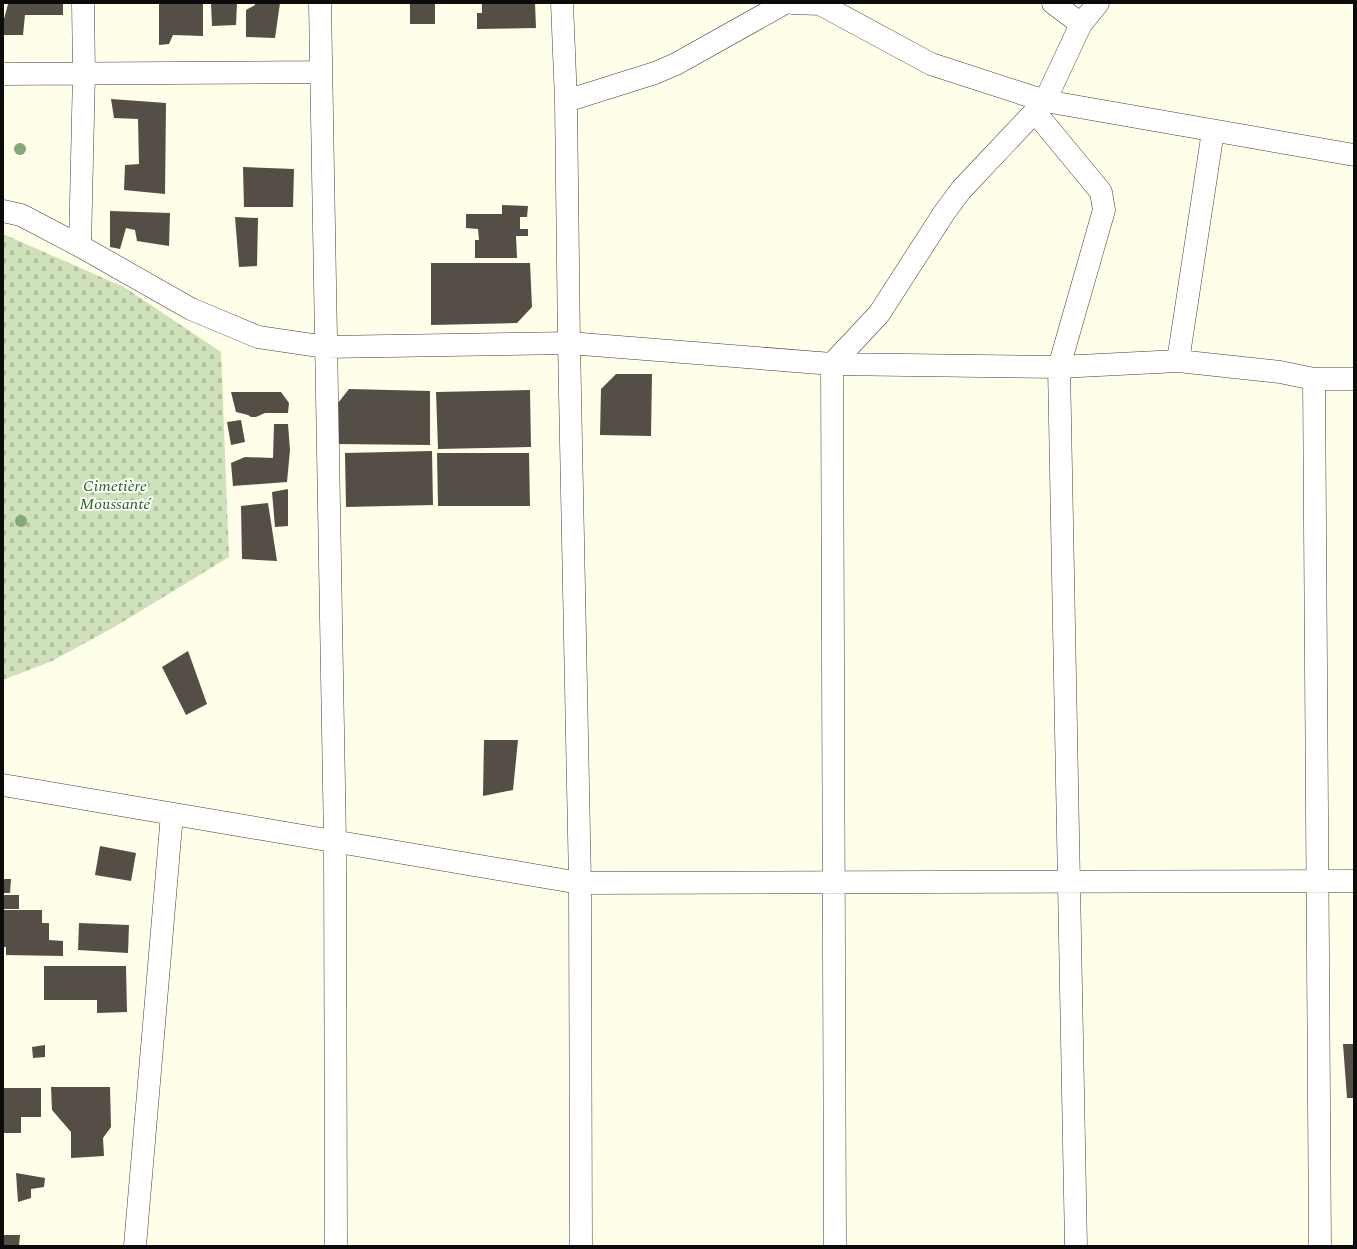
<svg xmlns="http://www.w3.org/2000/svg" width="1357" height="1249" font-family="Spectral,serif">
<style>
.cemetery{fill:url(#cemetery-stones)}
.building{fill:#544e47}
.lines{fill:none;stroke-linecap:round;stroke-linejoin:round}
.minor-casing{stroke:#3e3e3e;stroke-width:23}
.minor{stroke:#fff;stroke-width:22}
.tree{fill:#83a977}
.labels{text-anchor:middle;dominant-baseline:central;stroke-width:4;stroke-linejoin:round;paint-order:stroke}
.park-label{font-size:16px;font-style:italic;fill:#1d6419;stroke:#fff}
</style>
<defs>
<pattern id="cemetery-stones" width="16" height="16" patternUnits="userSpaceOnUse"><rect width="16" height="16" fill="#cee1ba"/><path d="M2 7V4a2 2 0 0 1 4 0v3zM10 15v-3a2 2 0 0 1 4 0v3z" fill="#b0c09f"/></pattern>
</defs>
<rect width="100%" height="100%" fill="#fffee9"/>
<path class="cemetery" d="M3,234L124,287L221,352L229,557L116,626L52,661L3,680Z"/>
<path class="building" d="M159,3H203V36L173,35L169,44L159,45Z
M211,3H237L236,25L212,26Z
M255,3H280L275,38L246,37V10L255,5Z
M410,3H435V24H410Z
M482,3H535L536,28L477,29V13H482Z
M8,4H63V15H25L23,35H3V23Z
M111,99L166,103L165,194L124,190L125,165L139,164L138,119L114,118Z
M243,167L294,169L293,207H244Z
M502,205L528,206L527,217H520V229H528V236H516L517,258H475V240H479L478,229L466,228V214H502Z
M110,211L170,213L169,246L137,241L135,230L126,228L120,249L110,247Z
M235,217L258,218L257,266L239,267Z
M431,263H530L532,307L517,323L431,325Z
M616,374H652L651,436L600,435L601,389Z
M349,389L430,391V445L336,444L338,403Z
M530,390L531,447L438,449L436,392Z
M231,392H281L289,403L288,413H265L256,417H251L248,415L236,412Z
M241,420L245,442L231,445L227,422Z
M274,424H288L290,450L287,482L233,486L231,463L245,457L273,458Z
M432,451L433,505L346,507L345,453Z
M437,453H529L530,506H438Z
M288,489V526L275,527L272,492Z
M268,503L277,561L242,559L241,506Z
M188,651L207,704L186,715L162,667Z
M484,740H518L513,790L483,796Z
M100,846L136,853L131,881L95,875Z
M3,879H11L10,893H3Z
M3,895H19V909H3Z
M3,910H42V923H49V940L63,941V956L6,955V947H3Z
M79,923L129,925L128,953L78,950Z
M44,966H126L127,1012L97,1013V1000H44Z
M1343,1044H1354V1098H1347Z
M45,1045V1057L33,1058L32,1047Z
M51,1087H110L111,1127L103,1138L104,1156L71,1158V1132L52,1110Z
M3,1088H41V1117H21V1133H3Z
M16,1173L45,1178L44,1187L31,1189V1198L18,1202Z
M3,1235H20L19,1246H3Z"/>
<g class="lines">
<defs>
<path id="minor" d="M320,3L335,842L336,1246
M562,3L566,101L569,343L580,883L581,1246
M792,3L820,4L931,64L1045,101L1354,155
M1053,3L1081,24
M3,74L321,72
M566,101L655,73L676,64L785,3
M1035,112L1101,192L1104,210L1059,367L1076,1246
M3,211L21,215L80,246L191,309L258,337L326,347L569,343L832,364L1059,367L1178,361L1280,372L1314,379H1354
M80,246L84,73L83,3
M1178,361L1213,131
M1314,379L1320,1246
M3,785L580,883L1354,881
M135,1246L172,814
M835,1246L832,364L879,314L944,213L961,190L1045,101L1081,24L1098,3"/>
</defs>
<use href="#minor" class="minor-casing"/>
<use href="#minor" class="minor"/>
</g>
<g class="tree">
<circle cx="20" cy="149" r="6"/>
<circle cx="21" cy="521" r="6"/>
</g>
<g class="labels">
<g class="park-label">
<text x="115" y="486">Cimetière<tspan x="115" dy="18">Moussanté</tspan></text>
</g>
</g>
<rect width="1357" height="1249" fill="none" stroke="#0b0b0b" stroke-width="8"/>
</svg>
